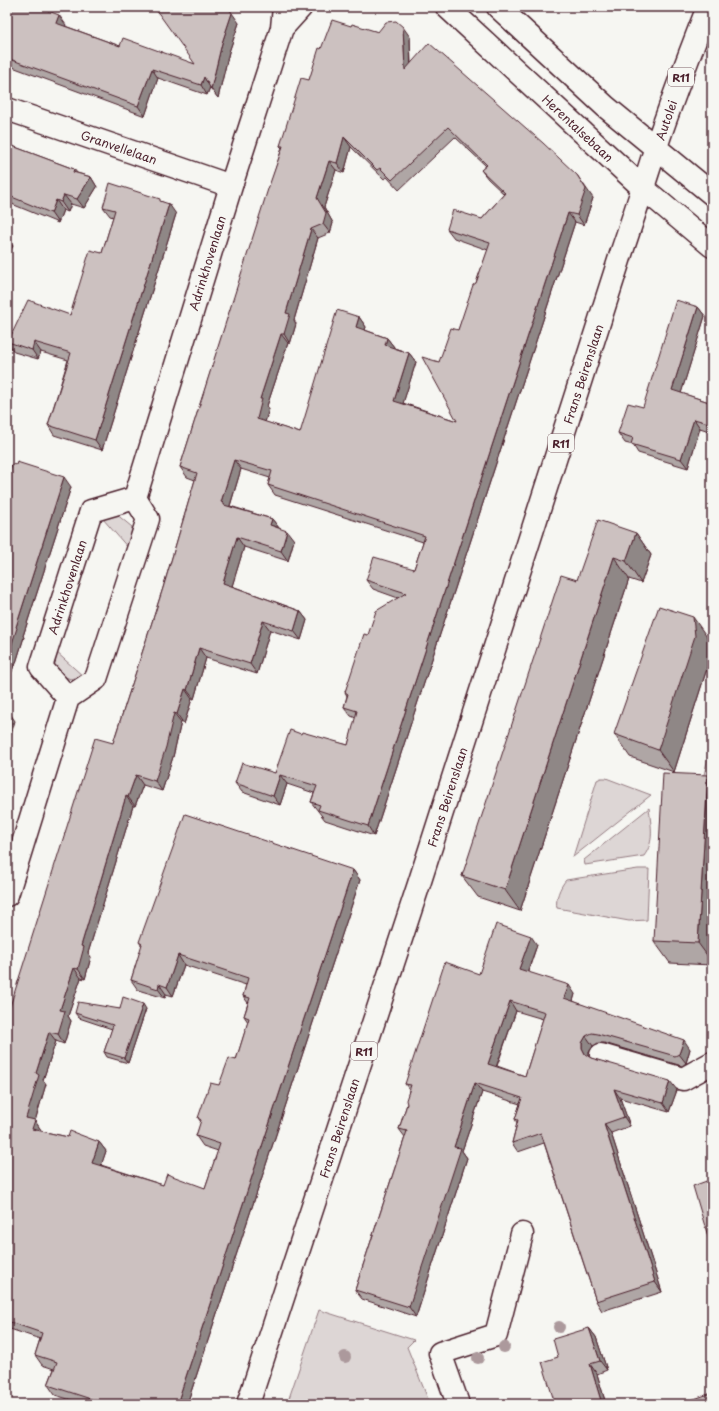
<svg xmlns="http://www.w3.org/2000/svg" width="719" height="1411" font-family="'Playpen Sans',sans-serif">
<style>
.green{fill:#ddd6d5;stroke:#947a80}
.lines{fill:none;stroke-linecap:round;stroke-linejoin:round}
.minor-casing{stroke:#4a1f2b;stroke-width:25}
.major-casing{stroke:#4a1f2b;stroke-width:25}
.minor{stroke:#f6f6f2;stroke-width:22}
.major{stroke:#f6f6f2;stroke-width:22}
.tree{fill:#ac999c}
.wall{fill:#afa6a5;stroke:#4a1f2b;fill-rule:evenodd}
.shaded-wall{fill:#8f8786;stroke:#4a1f2b}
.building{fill:#ccc1c0;stroke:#4a1f2b;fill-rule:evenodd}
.labels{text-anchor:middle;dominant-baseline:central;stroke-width:3;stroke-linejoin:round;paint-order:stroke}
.shield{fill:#f6f6f2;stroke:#7e6067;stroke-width:1}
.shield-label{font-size:11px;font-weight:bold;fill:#4a1f2b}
.street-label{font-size:12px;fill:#4a1f2b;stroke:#f6f6f2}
</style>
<rect width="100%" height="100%" fill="#f6f6f2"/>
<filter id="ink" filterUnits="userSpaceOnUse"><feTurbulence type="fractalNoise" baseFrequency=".025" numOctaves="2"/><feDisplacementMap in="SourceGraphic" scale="8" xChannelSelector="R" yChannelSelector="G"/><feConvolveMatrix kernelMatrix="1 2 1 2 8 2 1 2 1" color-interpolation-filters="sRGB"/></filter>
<g filter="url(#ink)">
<path class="green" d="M115,513L132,527L129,549L103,519L105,514Z
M55,651L83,676L71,679L56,674L51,661Z
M712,740V780H707L704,775Z
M601,778H606L651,795L573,857L597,780Z
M649,808C651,826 655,841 644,856L585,865L584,860Z
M638,869H649L647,920L629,921L557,908C555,899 560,887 566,880Z
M319,1310L414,1340L407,1347L430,1404H287Z"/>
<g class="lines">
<defs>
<path id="minor" d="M282,28L301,7
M7,109L231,186
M68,698L41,667L91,511L135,498
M7,895L68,698L96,679L148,519L135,498L231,186L282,28L284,7
M601,1055L683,1079L712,1063
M458,1404L440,1353L496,1335L522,1234"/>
<path id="major" d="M447,7L644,189L712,246
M498,7L606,107L712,194
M248,1404L419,884L622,251C634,216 645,181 656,147C672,99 690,53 708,7"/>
</defs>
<use href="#minor" class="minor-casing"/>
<use href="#major" class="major-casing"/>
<use href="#minor" class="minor"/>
<use href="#major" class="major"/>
</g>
<g class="tree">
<circle cx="559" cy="1327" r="6"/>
<circle cx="504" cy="1347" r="6"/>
<circle cx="345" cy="1357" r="6"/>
<circle cx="478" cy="1358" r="6"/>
</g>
<path class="wall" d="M7,7L66,25L65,26L120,46L195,64L239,23L229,52L218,98L210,87L207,95L158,78L145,116L7,65Z
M351,26L378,32L410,37L411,63L593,198L584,225L575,222L374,836L325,820L311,802L314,793L287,784L280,805L242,792L235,783L275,773L301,734L348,745L356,718L351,716L344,707L347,696L345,692L368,635L398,598L373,589L366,580L414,569L423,542L275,495L268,485L270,478L241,469L230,506L272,519L279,528L294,540L288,561L244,547L232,586L300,611L307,620L301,640L270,630L257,674L206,658L194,699H192L184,724L181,722L173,757L162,791L143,785L135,806H133L88,953L91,957L85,979L81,978L68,1016L71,1021L64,1044L56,1041L43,1080L46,1084L35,1121L41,1130V1131L68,1137L99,1142L106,1151L101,1165L163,1185L205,1188L218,1151L203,1146L196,1136L201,1122L198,1118L219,1085L236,1060L248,1022L244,1016L248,1003L243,996L246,985L184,965L173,996L166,994L165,998L138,990L131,980L142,946L139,942L353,870L360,880L187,1404H84L55,1395L48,1385L54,1369L42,1365L35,1355L40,1339L7,1328V1016L113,743L163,588L195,480L187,477L180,467L282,148L280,146L309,80L321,49ZM455,137L486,166L481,170L488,179L504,194L482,219L447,229L454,238L488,250L476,283L458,330L439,362L457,421L403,403L416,362L409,353L394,348V347L387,338L365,330L366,327L359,317L300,433L265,422L269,409L267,406L288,343L290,344L296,324L294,320L318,238L330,233L333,223L324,207L336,170L344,173L351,147L384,179L387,177L399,190Z
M7,144L74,169L77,173L91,177L97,187L84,208L71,204L68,212L63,210L58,223L7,202Z
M163,202L176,214L102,450L54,435L48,425L68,360L41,352L38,359L14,352L8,342L70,315L102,253L113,217L110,216L103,207Z
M698,307L705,316L681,393L712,403V432L700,428L688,468L638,453L633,445L625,443L618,433L643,407Z
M7,478L71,487L23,636L24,637L15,666L14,665L7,686Z
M636,533L651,555L641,583L629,579L520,911L478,897L462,876L577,580Z
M709,640L710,659L674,772L630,757L614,734Z
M712,782V965L670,963L654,941Z
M537,945L528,972L575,994L573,1001L690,1049L686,1063L682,1066L604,1043H598L593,1046L589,1052V1056L591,1058L677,1090L669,1112L620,1098L630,1126L611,1133L662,1292L602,1311L596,1301L544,1143L518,1152L512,1143L517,1123L515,1119L520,1104L482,1092L462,1151L467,1158L416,1317L362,1299L355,1290L405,1137L399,1129L407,1104L409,1089L405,1084L479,974ZM516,1011L543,1019L525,1076L497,1066Z
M120,1009H146L128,1063L107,1057L104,1052L112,1029L79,1018L75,1013Z
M589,1328L596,1337L607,1370L597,1374L606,1404L558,1357Z"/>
<path class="shaded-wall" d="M232,13L239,23L229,52L218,98L211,89L222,43Z
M59,15L66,25L63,33L56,23Z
M403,27L410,37L411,80L405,70Z
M152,69L158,78L145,116L138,106Z
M204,77L210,87L207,95L201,85Z
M344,137L351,147L344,173L337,163Z
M329,161L336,170L324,207L333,223L330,233L323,224L317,198Z
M577,175L593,198L584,225L577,215Z
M91,177L97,187L84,208L77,199Z
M64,195L71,204L68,212L61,202Z
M56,200L63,210L58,223L51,213Z
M169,204L176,214L102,450L95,440Z
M568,213L575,222L374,836L368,826Z
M311,229L318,238L294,320L296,324L290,344L284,334L286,313Z
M7,238L13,246L7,257Z
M698,307L705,316L679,400L672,390Z
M359,317L366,327L362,337L356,327Z
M281,334L288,343L267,406L269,409L263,429L257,419L260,399Z
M387,338L394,347L391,355L385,345Z
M34,342L41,352L38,359L32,350Z
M409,353L416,362L401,410L394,401Z
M694,419L700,428L688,468L681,459Z
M234,460L241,469L229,509L221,502Z
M64,477L71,487L23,636L24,637L15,666L8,656L16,627Z
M272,519L279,528L270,525Z
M287,531L294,540L288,561L281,551Z
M636,533L651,555L641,583L626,561Z
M237,537L244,547L230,593L223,583Z
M614,557L629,579L520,911L505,890Z
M300,611L307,620L301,640L294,631Z
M693,617L709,640L710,659L674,772L658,750Z
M263,621L270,630L257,674L250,664Z
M199,648L206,658L194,699L187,690Z
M7,656L14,665L7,686Z
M185,689L192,699L184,724L177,714Z
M9,712L15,721L7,748V717Z
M174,713L181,722L173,757L162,791L155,781Z
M136,775L143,785L135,806L128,797Z
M280,775L287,784L280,805L273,796Z
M708,775L712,782V962L698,943Z
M126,796L133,806L88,953L91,957L85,979L78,969L81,946Z
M353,870L360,880L187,1404H177Z
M531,936L537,945L525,978L519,969Z
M178,955L184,965L173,996L167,987Z
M74,968L81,978L68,1016L71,1021L64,1044L58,1034L60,1010Z
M159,984L166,994L165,998L158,989Z
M569,985L575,994L571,1008L564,998Z
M510,1001L516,1011L494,1073L488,1064Z
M143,1004L146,1009L128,1063L124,1058Z
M49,1032L56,1041L43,1080L46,1084L35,1121L41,1130L39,1138L32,1129L26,1118L36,1073Z
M586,1036L593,1046L589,1052V1058L585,1054L582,1048V1043Z
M684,1040L690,1049L686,1063L679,1054Z
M670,1081L677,1090L669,1112L663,1103Z
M475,1083L482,1092L462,1151L467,1158L416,1317L409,1307L454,1147Z
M614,1089L620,1098L630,1126L624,1117Z
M604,1124L611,1133L662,1292L655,1282Z
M99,1142L106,1151L99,1172L92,1163Z
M589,1328L596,1337L607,1370L600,1361Z
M590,1364L597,1374L606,1404H602Z"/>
<path class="building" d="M7,7H38L59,15L56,23L120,46L123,38L195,64L154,7H228L232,13L222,43L211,89L204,77L201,85L152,69L138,106L7,58Z
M332,20L351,26L352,24L378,32L386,22L396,21L403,27L405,70L429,43L543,143L577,175L586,189L577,215L568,213L368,826L318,810L320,805L311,802L317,786L280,775L273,796L235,783L242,763L275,773L290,730L301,734L302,732L348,745L357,711L344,707L348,694L345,692L364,634L368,635L376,611L406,593L366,580L374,557L414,569L425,536L268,485L272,471L234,460L221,502L224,503V505L272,519L270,525L287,531L281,551L237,537L223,583L300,611L294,631L263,621L250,664L199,648L187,690L185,689L177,714L174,713L166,747L155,781L136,775L128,797L126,796L81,946L84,947L78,969L74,968L60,1010L65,1011L58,1034L49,1032L36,1073L39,1075L26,1118L35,1120L32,1129L68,1137L70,1131L99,1142L92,1163L163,1185L167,1174L205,1188L220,1144L196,1136L201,1120L198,1118L210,1083L219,1085L229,1058L236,1060L249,1018L244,1016L250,998L243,996L248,978L178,955L167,987L159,984L158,989L131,980L142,944L139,942L185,814L353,870L177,1404H106L48,1385L57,1362L35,1355L42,1333L7,1321V1016L95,738L113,743L163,588L197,473L180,467L268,189L283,146H280L301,78L309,80L319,48L321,49ZM448,127L487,165L481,170L505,193L482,219L453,210L447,229L490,243L476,283L473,285L458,330L451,328L439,362L422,357L457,421L394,401L409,353L385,345L387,338L356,327L359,317L337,310L300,433L257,419L262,399H260L281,334H284L290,314L286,313L311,229L323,224L326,213L317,198L329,161L337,163L344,137L377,170L380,168L392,180Z
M712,135V144L709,142Z
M7,144L74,169L73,172L91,177L77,199L64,195L61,202L56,200L51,213L7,195Z
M110,183L160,199V201L169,204L95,440L48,425L71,353L34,342L32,350L8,342L28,300L70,315L90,250L102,253L115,210L103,207Z
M676,300L698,307L672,390L712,403V424L694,419L681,459L631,444L633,438L618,433L628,403L643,407Z
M17,462L64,477L16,627L17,628L8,656H7V478L12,464L16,465Z
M598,520L636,533L626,561L614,557L505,890L462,876L561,575L577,580Z
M659,606L693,617L695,636L658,750L614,734Z
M7,711L9,712L7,717Z
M663,773L708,775L698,943L654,941Z
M496,924L531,936L519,969L569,985L564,998L684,1040L679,1054L675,1056L598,1034L592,1033L586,1036L582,1043V1048L585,1054L591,1058L670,1081L663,1103L614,1089L624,1117L604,1124L655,1282L596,1301L541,1133L512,1143L518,1120L515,1119L522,1098L475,1083L454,1147L461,1148L409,1307L355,1290L407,1131L399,1129L407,1104L406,1100L411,1085L405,1084L445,962L479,974ZM510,1001L545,1012L525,1076L488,1064Z
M123,997L143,1004L124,1058L104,1052L113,1025L75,1013L78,1002L120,1009Z
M712,1179V1250L693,1186Z
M589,1328L600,1361L590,1364L602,1404H555L542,1362L558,1357L553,1339Z
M712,1393V1404H692L691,1400Z
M614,1402L615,1404H606Z"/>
</g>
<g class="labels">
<g class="shield">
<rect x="668" y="68" width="26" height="18" rx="3"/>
<rect x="548" y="434" width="26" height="18" rx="3"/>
<rect x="351" y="1042" width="26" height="18" rx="3"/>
</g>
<g class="shield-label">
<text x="681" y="77">R11</text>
<text x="561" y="443">R11</text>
<text x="364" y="1051">R11</text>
</g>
<g class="street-label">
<text transform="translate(666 120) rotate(-71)">Autolei</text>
<text transform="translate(578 128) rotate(43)">Herentalsebaan</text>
<text transform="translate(119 147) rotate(19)">Granvellelaan</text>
<text transform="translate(207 263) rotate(-73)">Adrinkhovenlaan</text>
<text transform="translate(583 374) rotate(-72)">Frans Beirenslaan</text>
<text transform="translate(67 587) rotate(-72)">Adrinkhovenlaan</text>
<text transform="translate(447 797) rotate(-72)">Frans Beirenslaan</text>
<text transform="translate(339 1128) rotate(-72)">Frans Beirenslaan</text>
</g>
</g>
<rect width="719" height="1411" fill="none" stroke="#f6f6f2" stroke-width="24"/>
<rect x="12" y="12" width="695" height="1387" fill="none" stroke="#4a1f2b" stroke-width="1.5" filter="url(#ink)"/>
</svg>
